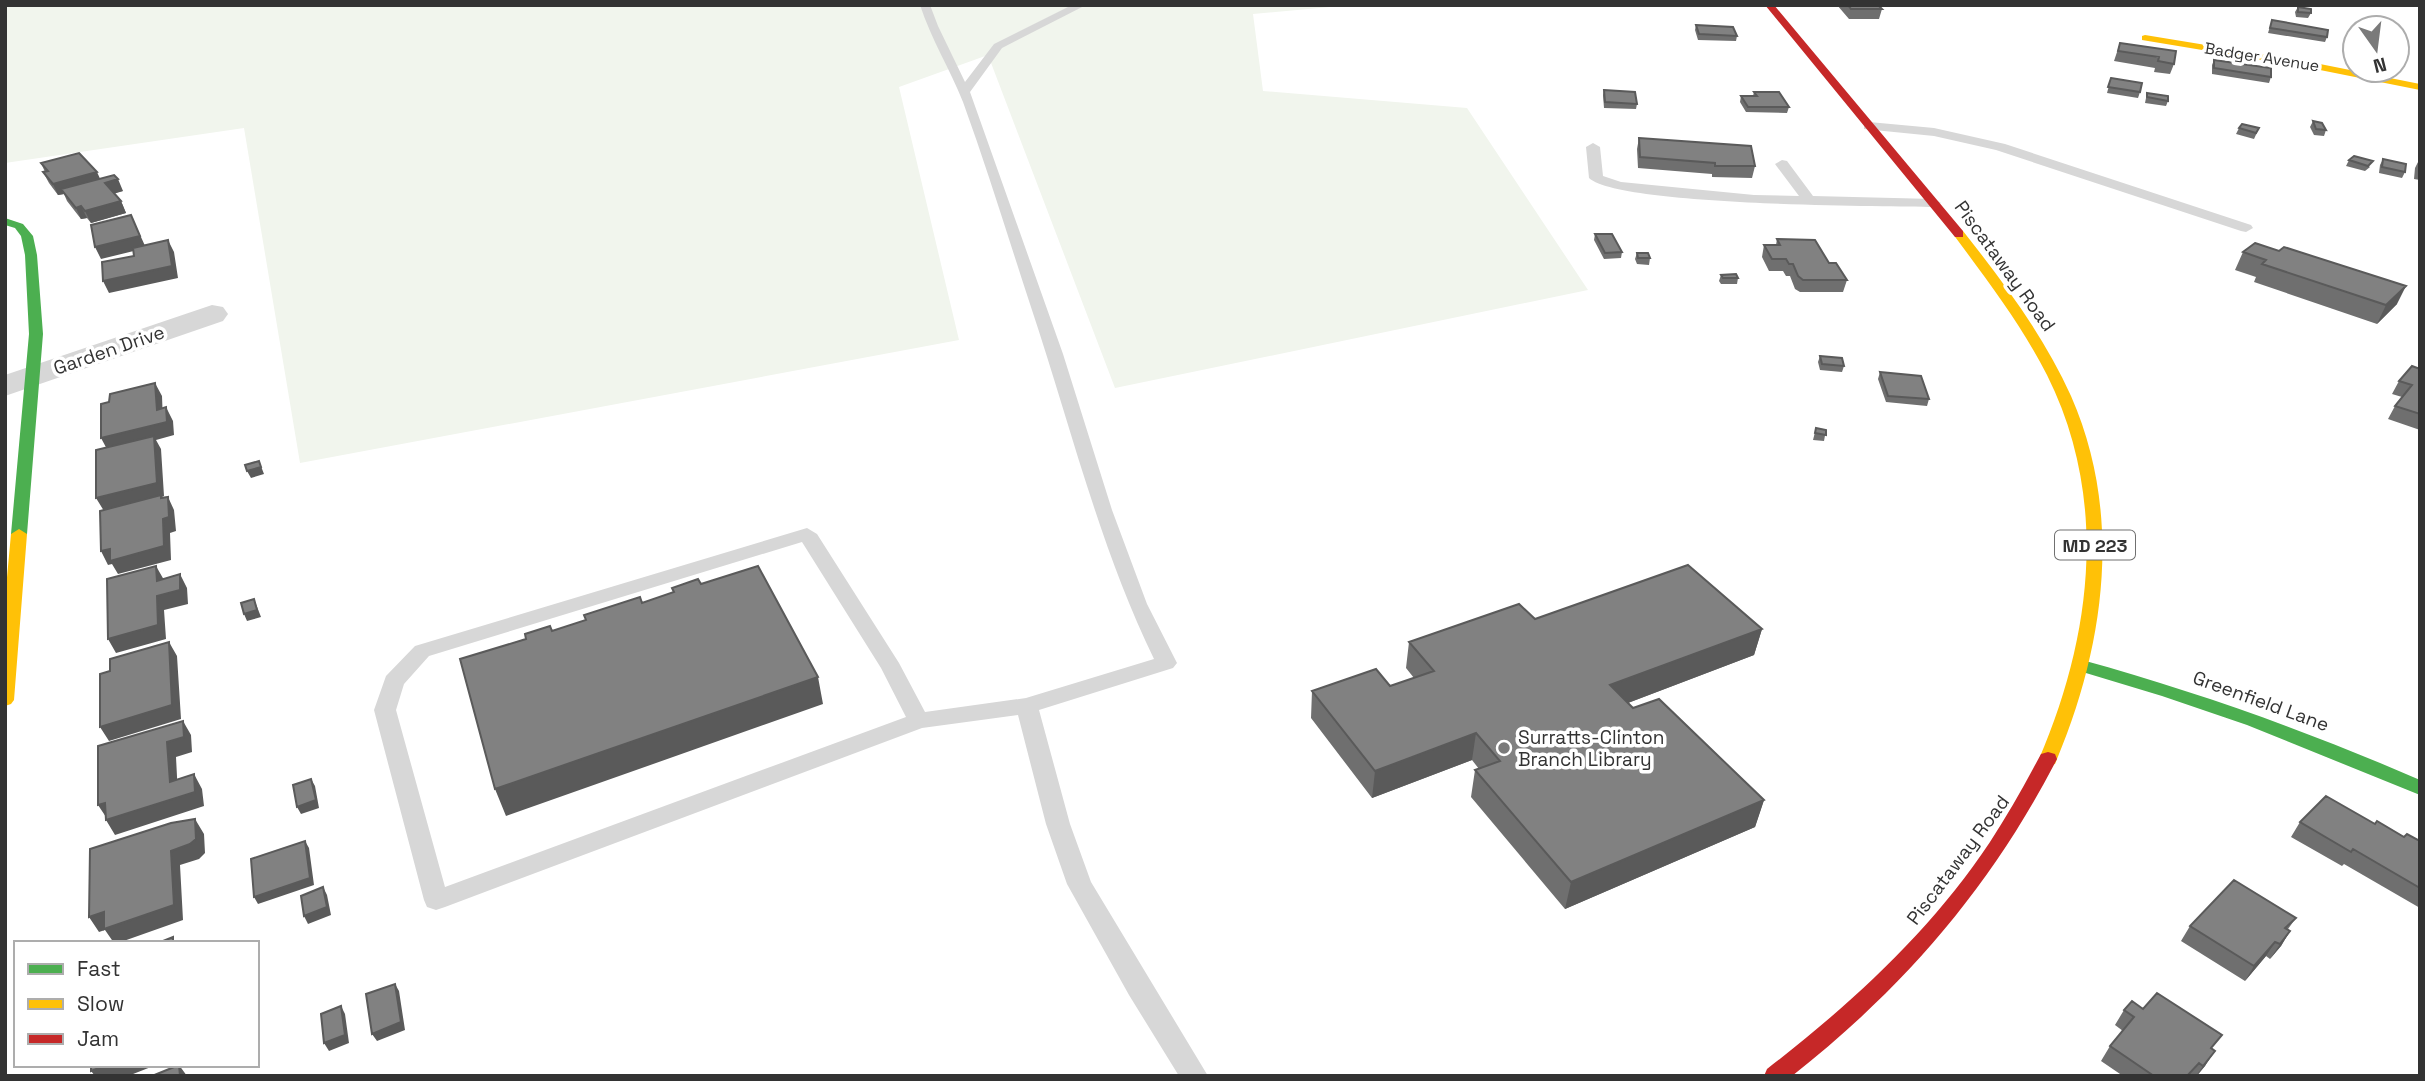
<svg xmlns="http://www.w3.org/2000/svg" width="2425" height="1081" font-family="'Space Grotesk',sans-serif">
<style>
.green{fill:#f1f5ed}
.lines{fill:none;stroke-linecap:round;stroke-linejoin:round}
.lane{fill:#d7d7d7;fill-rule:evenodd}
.street{fill:#d7d7d7;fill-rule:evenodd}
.fast{fill:#4caf50;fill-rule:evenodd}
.slow{fill:#ffc107;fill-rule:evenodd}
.jam{fill:#c62828;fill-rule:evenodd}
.wall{fill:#6f6f6f}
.shaded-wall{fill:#5a5a5a}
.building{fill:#818181;stroke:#5a5a5a;stroke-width:2}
.poi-dot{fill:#7a7a7a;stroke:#fff;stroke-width:2.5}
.labels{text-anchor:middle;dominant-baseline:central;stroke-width:7;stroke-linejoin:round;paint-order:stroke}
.far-street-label{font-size:16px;fill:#333;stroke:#fff}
.shield{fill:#fff;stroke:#707070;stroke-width:2}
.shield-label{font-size:18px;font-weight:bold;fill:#333}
.street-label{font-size:19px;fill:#333;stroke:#fff}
.poi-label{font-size:19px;fill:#333;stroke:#fff;text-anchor:start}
</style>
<rect width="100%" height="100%" fill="#fff"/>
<path class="green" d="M5,5H1352L1253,14L1263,91L1467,108L1588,290L1115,388L988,55L899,87L959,340L300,463L244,128L5,163Z"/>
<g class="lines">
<path class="lane" d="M920,5H930L938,26L965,82L994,44L1072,5H1086L1002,48L970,92L1063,354L1112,510L1147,604L1177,663L1173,668L1039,710L1070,824L1091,882L1208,1076H1179L1129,995L1067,884L1046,824L1018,715L922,728L445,907L436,910L427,907L424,900L374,710L386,676L415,646L807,528L817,534L899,663L925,712L1026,698L1154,659C1099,546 1070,423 1030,304C1008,237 987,168 963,102C950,69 931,39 920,5ZM802,542L881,668L906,717L445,887L396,710L404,684L429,656Z
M1869,122L1934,128L2005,144L2251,225L2253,228L2246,232L2241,231L1996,150L1934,136L1864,129V123Z
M1593,143L1600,147L1603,176L1621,182L1754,195L1799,196L1775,164L1782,160L1787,161L1813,196L1934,199L1941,203L1934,207C1880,206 1619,206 1589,178L1586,147Z"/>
<path class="street" d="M212,305L223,307L228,314L223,321L5,396V375Z"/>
<path class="fast" d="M5,218L23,224L33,236L37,255L43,334L27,534L19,539L11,534L29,334L25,255L21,236L15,228L5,225Z
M2082,660C2198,692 2310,732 2420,780V795L2247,725L2162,696L2076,670L2073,666L2076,662Z"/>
<path class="slow" d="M2145,35L2310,62L2420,84V90L2310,68L2142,40V36Z
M1959,230L1963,231C2004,283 2044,336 2071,396C2123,514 2105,644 2057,759L2055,764L2048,766L2041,764L2039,759C2092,636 2109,499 2047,375C2021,324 1987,280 1953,234Z
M19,529L27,534L14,700L11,704L5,706V599L11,534Z"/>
<path class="jam" d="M1765,5H1774L1963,231V237H1955Z
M2048,752L2055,754L2057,759C1991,887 1905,987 1792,1076H1764L1767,1069C1851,1004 1931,931 1990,842C2009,813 2025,784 2041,754Z"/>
</g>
<path class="wall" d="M1837,5H1878L1882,9L1879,19H1849Z
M2298,7L2311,13L2308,18L2296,17L2295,12Z
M2272,20L2327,37L2325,42L2268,33Z
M1696,25L1737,36L1736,41L1698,40L1695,30Z
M2120,43L2174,64L2170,74L2154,72L2155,68L2114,61Z
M2214,60L2271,77L2269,83L2212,74V65Z
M2111,78L2140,92L2138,98L2107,93Z
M1604,90L1637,104L1636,109L1604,108L1603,95Z
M1754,92L1789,107L1787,113L1746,112L1740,102L1741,96H1753Z
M2147,93L2168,101L2166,106L2145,103Z
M2313,121L2326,130L2324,136L2314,135L2310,127Z
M2239,128H2259L2254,139L2236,134Z
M1639,138L1755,166L1752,178L1712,177V174L1638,168L1637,149Z
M2354,156L2370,167L2365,171L2346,166L2349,160Z
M2420,158V180L2414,179L2415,168Z
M2383,159L2405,172L2402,178L2379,173L2380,165Z
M41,163L100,179L123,191L114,193L121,201L126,213L91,223L87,218L81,219L67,201L64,194L58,195L49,183L43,172H45Z
M1595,234L1622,252L1621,258L1604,259L1594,240Z
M1777,239L1829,263L1847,280L1843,292H1800L1795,289L1790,276H1786L1783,271H1769L1762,257L1764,245H1776Z
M2243,252L2397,304L2377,324L2254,282L2256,277L2235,270Z
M1637,253L1650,258L1649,265L1637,264L1635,259Z
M1721,275L1738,278L1737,284H1721L1719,281Z
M1820,356L1844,366L1842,372L1820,370L1818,362Z
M2420,369V430L2388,419L2395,406L2402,397L2392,394L2399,381Z
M1880,372L1929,399L1927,406L1886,402L1878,379Z
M1816,428L1826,430L1824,441L1813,440Z
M1535,619L1762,629L1754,655L1628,703L1633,708L1764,800L1755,827L1565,909L1471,797L1475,770L1479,769L1472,760L1372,798L1311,718L1312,691L1390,686L1414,678L1406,668L1409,642Z
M2300,822L2404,837L2420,841V908L2344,864L2342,866L2291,837Z
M2296,918L2288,929L2290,931L2281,946L2270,959L2266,956L2245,981L2181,941L2190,926Z
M2143,1009L2212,1050L2205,1066L2197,1076H2123L2101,1061L2110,1046L2123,1031L2115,1025L2124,1010Z"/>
<path class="shaded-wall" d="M97,172L102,183L61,189L64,194L58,195L53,184Z
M118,179L123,191L110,195L105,183Z
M121,201L126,213L91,223L85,211Z
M81,206L87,218L81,219L76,208Z
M131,215L146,248L101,259L95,247Z
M168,240L174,252L178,278L109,293L103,281Z
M2406,286L2397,304L2377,324L2386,305Z
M155,383L162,396L163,423L157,410Z
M166,407L173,421L174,435L156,440L161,449L164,496L162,497L168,509L104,511L96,498L108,451L101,438Z
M259,461L264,474L251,478L247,471Z
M168,497L174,510L176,531L170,533L171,560L118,574L112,564L108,565L101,551L163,519Z
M156,566L164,580L180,574L187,588L188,604L164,610L166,639L116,653L108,639L157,596Z
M254,599L261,617L247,621L244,614Z
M1762,629L1754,655L1604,712L1610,685Z
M169,642L177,656L181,719L109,741L100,727Z
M818,677L823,704L506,816L495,789Z
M183,721L191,735L192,752L176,757L178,796L170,782L167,742Z
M1476,733L1472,760L1372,798L1375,771Z
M194,774L202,789L204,806L115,835L106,820H108L98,805Z
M311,779L315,786L319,808L301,814L297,807Z
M1764,800L1755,827L1565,909L1571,882Z
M195,819L204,834L205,853L199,859L180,865L183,920L118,943H114L105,930L99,932L89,917L171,851Z
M305,841L309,848L314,885L258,904L254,897Z
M323,887L327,895L331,915L308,924L304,916Z
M2290,931L2281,946L2270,959L2280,944Z
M2275,942L2266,956L2245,981L2254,966Z
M395,984L399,991L405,1030L377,1041L372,1034Z
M341,1006L345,1014L349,1043L329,1051L324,1043Z
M2215,1051L2205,1066L2196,1076L2203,1066Z
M107,1065H156L128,1076H95L91,1071Z
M179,1065L187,1076H180Z"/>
<path class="building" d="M1848,5H1878L1882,9H1851Z
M2298,7L2311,9V13L2298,12Z
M2272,20L2328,30L2327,37L2270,28Z
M1696,25L1733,27L1737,36L1699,34Z
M2120,43L2176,51L2174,64L2158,61L2159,57L2118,51Z
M2397,51L2405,53L2398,60L2397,59Z
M2214,60L2271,68V77L2214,68Z
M2111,78L2142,83L2140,92L2108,87Z
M1604,90L1635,92L1637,104L1605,102Z
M1754,92H1779L1789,107H1748L1741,96H1757Z
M2147,93L2168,96V101L2147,97Z
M2313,121L2322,123L2326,130L2316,129Z
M2242,124L2259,128L2256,133L2239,128Z
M1639,138L1751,146L1755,166H1715V163L1640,157Z
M79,153L97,172L53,184L43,172L48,171L41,163Z
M2354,156L2373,161L2368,166L2349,160Z
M2383,159L2406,164L2405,172L2382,167Z
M114,175L118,179L105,183L121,201L85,211L81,206L76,208L61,189Z
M131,215L140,236L95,247L91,225Z
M1595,234H1612L1622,252L1605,253Z
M1777,239L1815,240L1829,263H1836L1847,280H1803L1798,276L1793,264H1789L1786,259H1772L1764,245H1780Z
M168,240L172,266L103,281L102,262L134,256L133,248Z
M2255,243L2279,251L2284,247L2406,286L2386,305L2262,264L2266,260L2243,252Z
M1637,253H1648L1650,258H1638Z
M1736,274L1738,278H1723L1721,275Z
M1820,356L1842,358L1844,366L1822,364Z
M2412,366L2420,369V414L2395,406L2412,385L2399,381Z
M1880,372L1921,376L1929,399L1888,396Z
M155,383L157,410L166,407L167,422L101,438V404L109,402L110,394Z
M1816,428L1826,430V435L1815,433Z
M154,436L157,483L96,498V450Z
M259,461L261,467L247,471L245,465Z
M161,495V498L168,497L169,517L163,519L164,546L110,561V549L101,551L100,511Z
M1688,565L1762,629L1610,685L1633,708L1659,699L1764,800L1571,882L1475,770L1500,761L1476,733L1375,771L1312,691L1376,669L1390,686L1434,671L1409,642L1519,604L1535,619Z
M156,566L157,581L180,574V590L157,596L158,625L108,639L107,579Z
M758,566L818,677L495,789L460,659L526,639L525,634L550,626L552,631L586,620L584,615L640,597L642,603L674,592L672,588L698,579L701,584Z
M254,599L257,610L244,614L241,603Z
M169,642L172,705L100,727V674L110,671V659Z
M183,721L184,737L167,742L170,782L194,774L195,792L106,820L105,803L98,805V746Z
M311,779L316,800L297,807L293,785Z
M2326,796L2375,824L2377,821L2404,837L2407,834L2420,841V888L2353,849L2351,852L2300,822Z
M195,819L196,839L190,844L171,851L174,905L104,929V912L89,917L90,849L171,823Z
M305,841L310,878L254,897L251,859Z
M2234,880L2296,918L2285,928L2290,931L2280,944L2275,942L2254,966L2190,926Z
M323,887L327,907L304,916L301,896Z
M173,937V943H158Z
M395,984L401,1022L372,1034L366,994Z
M2157,993L2222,1035L2211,1048L2215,1051L2203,1066L2199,1063L2187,1076H2154L2110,1046L2134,1017L2124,1010L2132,1001L2143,1009Z
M341,1006L345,1035L324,1043L321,1014Z
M91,1065H107L91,1071Z
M179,1065L180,1076H152Z"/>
<circle class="poi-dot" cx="1504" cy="748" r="7"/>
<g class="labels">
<g class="far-street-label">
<text transform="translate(2262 57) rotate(9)">Badger Avenue</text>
</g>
<rect class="shield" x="2055" y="530.5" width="80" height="29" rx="5"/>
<g class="shield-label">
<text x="2095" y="545">MD 223</text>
</g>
<g class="street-label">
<text transform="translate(2005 266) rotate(54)">Piscataway Road</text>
<text transform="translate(109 350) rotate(-19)">Garden Drive</text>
<text transform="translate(2261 701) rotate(20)">Greenfield Lane</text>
<text transform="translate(1958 860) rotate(-53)">Piscataway Road</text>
</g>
<g class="poi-label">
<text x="1518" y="737">Surratts-Clinton<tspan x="1518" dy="22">Branch Library</tspan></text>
</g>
</g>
<rect width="2425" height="1081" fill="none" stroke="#333333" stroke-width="14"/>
<rect x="14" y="941" width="245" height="126" fill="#ffffff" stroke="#adadad" stroke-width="2"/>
<rect x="28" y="964" width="35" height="10" fill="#4caf50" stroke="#adadad" stroke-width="2"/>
<text x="77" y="976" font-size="21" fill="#333333">Fast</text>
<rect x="28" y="999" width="35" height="10" fill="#ffc107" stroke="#adadad" stroke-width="2"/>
<text x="77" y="1011" font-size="21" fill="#333333">Slow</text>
<rect x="28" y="1034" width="35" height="10" fill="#c62828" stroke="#adadad" stroke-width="2"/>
<text x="77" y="1046" font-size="21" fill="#333333">Jam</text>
<g transform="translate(2376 49) rotate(166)"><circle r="33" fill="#ffffff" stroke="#adadad" stroke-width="2"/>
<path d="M0-5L12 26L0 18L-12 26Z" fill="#7a7a7a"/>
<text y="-10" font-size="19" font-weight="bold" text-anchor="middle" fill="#333333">N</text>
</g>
</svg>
